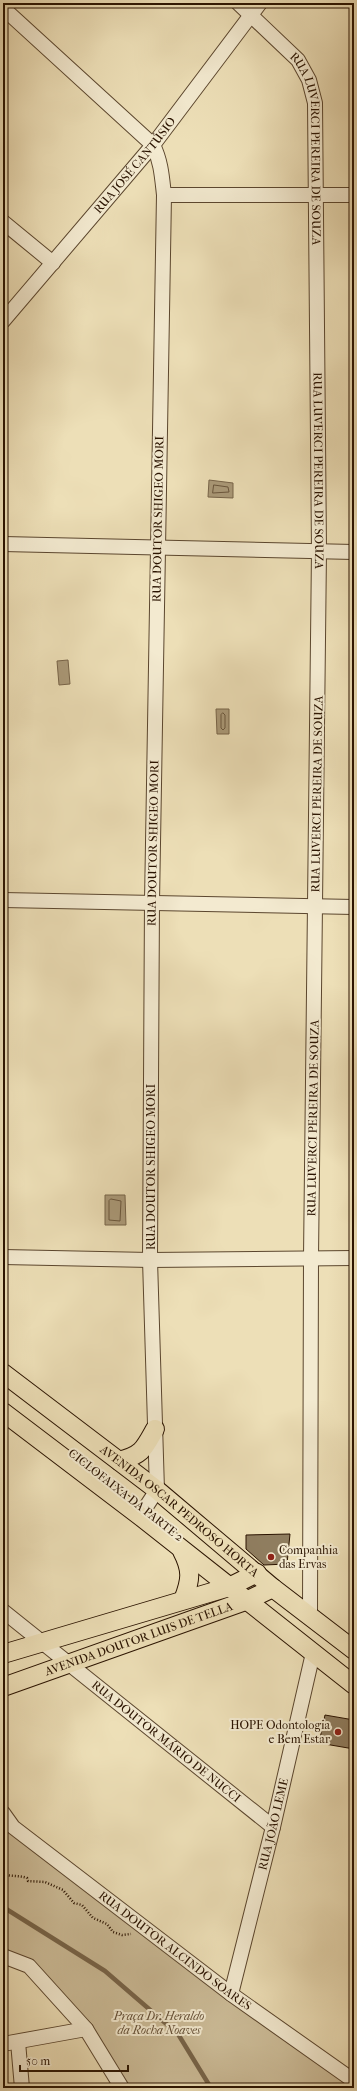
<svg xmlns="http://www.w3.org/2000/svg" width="357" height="2091" font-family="'IM FELL French Canon',serif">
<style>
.green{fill:#ccbc98;stroke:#7b684c}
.water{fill:#ab9a79;stroke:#776449}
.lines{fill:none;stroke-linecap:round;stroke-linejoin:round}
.shore{stroke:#6a563c;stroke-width:1}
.stream{stroke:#776449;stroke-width:4.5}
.building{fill:#8f7d5f;stroke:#2a1300}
.minor-casing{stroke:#5b462e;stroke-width:16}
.major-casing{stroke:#2a1300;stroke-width:20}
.path{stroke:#2a1300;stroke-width:2.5;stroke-dasharray:1 2;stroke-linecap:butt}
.minor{stroke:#f3ead0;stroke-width:14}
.major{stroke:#eddfb7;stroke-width:18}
.poi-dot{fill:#8f2418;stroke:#f3ead0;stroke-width:1.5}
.labels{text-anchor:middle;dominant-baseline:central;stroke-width:4;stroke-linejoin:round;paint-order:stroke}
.street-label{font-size:12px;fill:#2a1300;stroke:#f3ead0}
.poi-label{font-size:12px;fill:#2a1300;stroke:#f3ead0;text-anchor:start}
.park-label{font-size:12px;font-style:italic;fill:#634e35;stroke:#f3ead0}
</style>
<rect width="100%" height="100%" fill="#eddfb7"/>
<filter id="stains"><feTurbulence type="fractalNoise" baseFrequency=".005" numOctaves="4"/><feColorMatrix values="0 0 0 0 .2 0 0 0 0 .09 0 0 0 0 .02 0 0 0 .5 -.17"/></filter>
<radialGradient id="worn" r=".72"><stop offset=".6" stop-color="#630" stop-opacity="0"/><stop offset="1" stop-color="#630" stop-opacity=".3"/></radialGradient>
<path class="green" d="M3,1813L354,2081V2088H122L29,1966L3,1956Z"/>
<path class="water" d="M209,480L233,483V498L208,497Z
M68,660L70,684L59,685L57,661Z
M216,709H229V734H217Z
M105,1195H125L126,1225H105Z"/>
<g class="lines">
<path class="shore" d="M214,485L228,487L229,492L213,493Z
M223,713L225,715V728L223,730L221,728V715Z
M111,1199L121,1201L120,1221L109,1220V1201Z"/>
<path class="stream" d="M3,1907L105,1971L178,2034L211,2088"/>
</g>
<path class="building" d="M290,1534L287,1564L264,1565L246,1549V1535Z
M325,1715L354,1720V1749L319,1743Z"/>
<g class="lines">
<defs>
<g id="minor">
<path id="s1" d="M238,3L298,60L309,80L315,103L319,551L311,1257L310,1616"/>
<path d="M3,8L153,145C161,161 162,177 164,195L152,902L150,1260L157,1490L140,1516"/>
<path d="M164,195H354"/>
<path d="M3,222L53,263"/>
<path id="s2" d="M3,321L153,145L260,3"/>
<path d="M3,544L354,552"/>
<path d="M3,900L354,907"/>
<path d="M3,1257L150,1260L354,1258"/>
<path id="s3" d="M3,1611L273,1827"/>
<path id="s4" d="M3,1813L13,1827L231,1994L354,2081"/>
<path d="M3,1956L29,1966L86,2029L122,2088"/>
<path id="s5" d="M231,1994L273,1827L313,1653"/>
<path d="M18,2042L22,2088"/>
<path d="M3,2044L86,2029"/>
</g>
<g id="major">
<path id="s6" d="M3,1373L157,1490L273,1588L354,1650"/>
<path d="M3,1412L140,1516L354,1685"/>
<path d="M119,1461C142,1455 144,1449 155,1429"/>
<path d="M182,1551C192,1570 191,1580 183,1600"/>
<path d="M3,1654L229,1587L257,1573"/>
<path id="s7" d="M3,1687L248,1600L273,1588"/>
</g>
</defs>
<use href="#minor" class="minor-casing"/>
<use href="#major" class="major-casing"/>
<path class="path" d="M3,1874C11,1877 19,1875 27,1878L28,1881L45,1882L63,1890L74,1903L82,1905L93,1918L107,1924L113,1932L122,1935L131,1934"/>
<use href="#minor" class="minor"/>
<use href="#major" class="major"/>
</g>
<g class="poi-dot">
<circle cx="271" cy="1557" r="4"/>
<circle cx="338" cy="1732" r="4"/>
</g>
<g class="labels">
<g class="street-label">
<text stroke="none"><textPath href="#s1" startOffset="173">RUA LUVERCI PEREIRA DE SOUZA</textPath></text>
<text stroke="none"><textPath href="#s2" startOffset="204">RUA JOSÉ CANTÚSIO</textPath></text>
<text stroke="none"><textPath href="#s1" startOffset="497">RUA LUVERCI PEREIRA DE SOUZA</textPath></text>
<text transform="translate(158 519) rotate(-89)">RUA DOUTOR SHIGEO MORI</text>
<text transform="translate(317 794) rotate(-89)">RUA LUVERCI PEREIRA DE SOUZA</text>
<text transform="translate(153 843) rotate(-89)">RUA DOUTOR SHIGEO MORI</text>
<text transform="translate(313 1118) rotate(-89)">RUA LUVERCI PEREIRA DE SOUZA</text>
<text transform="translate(151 1167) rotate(-90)">RUA DOUTOR SHIGEO MORI</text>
<text transform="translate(126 1495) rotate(38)">CICLOFAIXA DA PARTE 2</text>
<text stroke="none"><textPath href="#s6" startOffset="224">AVENIDA OSCAR PEDROSO HORTA</textPath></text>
<text stroke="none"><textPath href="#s7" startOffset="144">AVENIDA DOUTOR LUIS DE TELLA</textPath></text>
<text stroke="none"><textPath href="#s3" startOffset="209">RUA DOUTOR MÁRIO DE NUCCI</textPath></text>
<text stroke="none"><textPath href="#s5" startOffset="175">RUA JOÃO LEME</textPath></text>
<text stroke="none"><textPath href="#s4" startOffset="221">RUA DOUTOR ALCINDO SOARES</textPath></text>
</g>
<g class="poi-label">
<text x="279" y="1550">Companhia<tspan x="279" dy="14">das Ervas</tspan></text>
<text x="330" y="1725" text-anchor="end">HOPE Odontologia<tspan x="330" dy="14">e Bem Estar</tspan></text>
</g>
<g class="park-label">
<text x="159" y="2016">Praça Dr. Heraldo<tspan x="159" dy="14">da Rocha Noaves</tspan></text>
</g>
</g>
<rect width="357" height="2091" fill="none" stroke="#eddfb7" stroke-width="16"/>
<rect x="4" y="4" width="349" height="2083" fill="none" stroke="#2a1300" stroke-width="2"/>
<rect x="8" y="8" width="341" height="2075" fill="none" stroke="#2a1300"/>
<path d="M20 2065v6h108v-6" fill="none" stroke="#2a1300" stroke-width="2"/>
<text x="26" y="2065" font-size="12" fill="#2a1300" stroke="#f3ead0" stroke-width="3" paint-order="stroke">50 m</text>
<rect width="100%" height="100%" filter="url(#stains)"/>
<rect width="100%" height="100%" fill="url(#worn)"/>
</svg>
